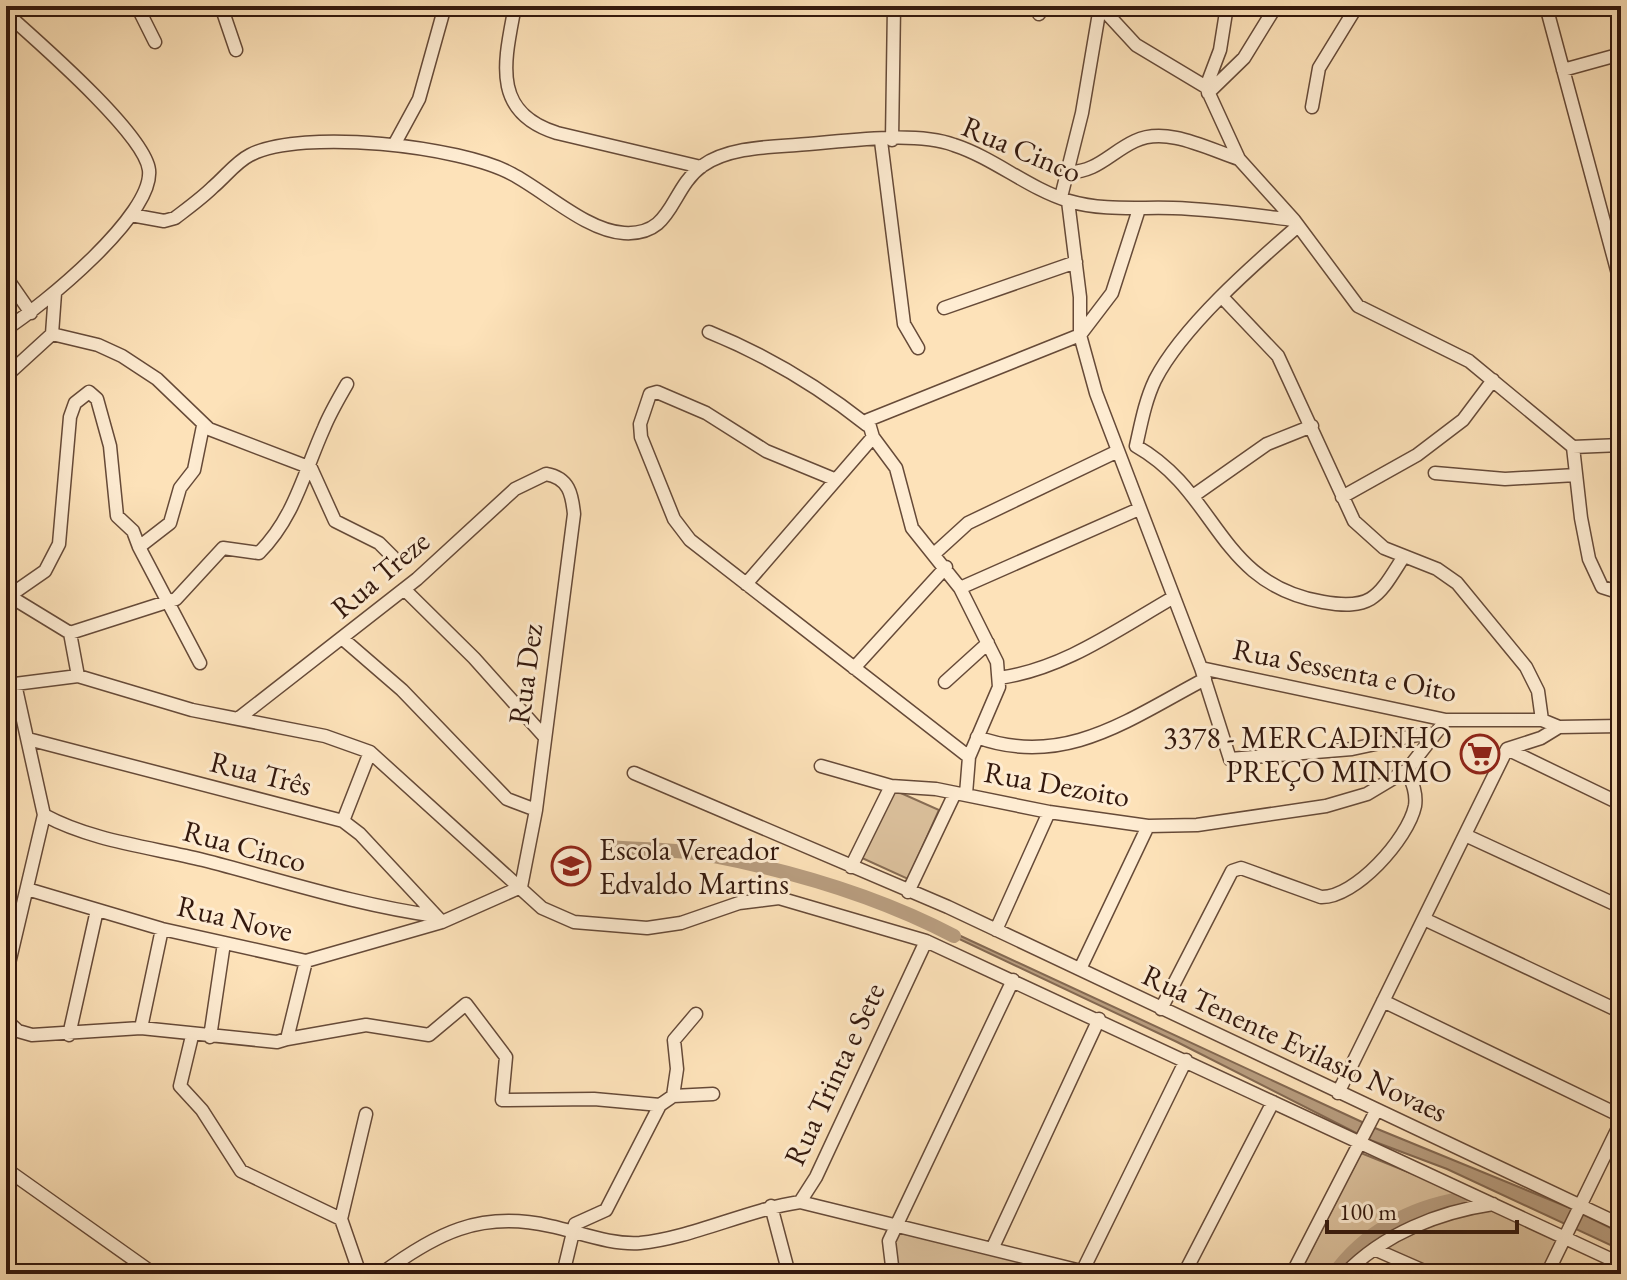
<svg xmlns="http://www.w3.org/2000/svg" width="1627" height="1280" font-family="'EB Garamond',serif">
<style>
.green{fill:#dbc09c;stroke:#876c54;stroke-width:2}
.water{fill:#b89d7f;stroke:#836851;stroke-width:2}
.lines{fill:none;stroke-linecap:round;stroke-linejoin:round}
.canal{stroke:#b89d7f;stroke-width:14}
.minor-casing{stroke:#664a38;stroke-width:15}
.minor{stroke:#feecd2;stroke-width:12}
.labels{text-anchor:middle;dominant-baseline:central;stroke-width:6;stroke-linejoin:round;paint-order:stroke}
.street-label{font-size:30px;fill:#33180d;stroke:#feecd2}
.poi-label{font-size:30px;fill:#33180d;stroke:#feecd2;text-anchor:end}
</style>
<rect width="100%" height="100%" fill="#fde2b9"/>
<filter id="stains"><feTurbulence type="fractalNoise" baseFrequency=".0025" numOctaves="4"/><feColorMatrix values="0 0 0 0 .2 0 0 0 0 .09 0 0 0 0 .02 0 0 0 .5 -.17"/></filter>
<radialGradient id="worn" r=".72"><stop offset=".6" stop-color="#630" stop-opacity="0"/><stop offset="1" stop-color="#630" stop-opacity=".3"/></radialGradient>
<path class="green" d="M894,790L939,810L908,879L862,858Z
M1361,1153L1480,1201L1559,1239L1543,1274H1440L1374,1243L1326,1274H1299Z
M900,1232L1066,1272L1067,1274H896L888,1244Z"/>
<path class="water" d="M937,925L1375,1128L1570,1208L1621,1233V1250L1447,1169L1370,1140L1177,1042L936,928Z"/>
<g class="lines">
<path class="canal" d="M608,847C643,850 679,849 713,856C796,872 879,897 954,936
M1334,1274C1364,1232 1411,1207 1461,1199"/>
<defs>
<path id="minor" d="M137,6L155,42
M221,6L236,50
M515,6C505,60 490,112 557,133L701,167
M1037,6L1039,14
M1100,6L1136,45L1206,87L1239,159L1294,220L1358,306L1469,361L1573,447L1621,445
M1546,6L1621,285
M6,13C36,40 145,134 149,170C154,215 42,306 6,329
M1563,70L1621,54
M1206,87L1220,50L1227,6
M1208,93L1244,58L1276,6
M1312,107L1319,68L1357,6
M892,140L894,6
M881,141L904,324L918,348
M394,145L419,99L445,6
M1068,172C1096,173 1111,152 1135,141C1167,126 1208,149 1239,159
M1061,197L1082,113L1100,7
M1068,201L1080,297V335L1096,393L1201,668L1230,759L1352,749L1427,733
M131,215L164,221L175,218C188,208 202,198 213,187C225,177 236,162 250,155C302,128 461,146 512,174C546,192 587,231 624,233C674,236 669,190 702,166C727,148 766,147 796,145C841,142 912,130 954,145C994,158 1029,189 1069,201C1103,211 1138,207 1173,208C1213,209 1254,215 1294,220
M6,277L31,313
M55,293L52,334L98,345L122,356L157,379L209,429L311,468
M1223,298L1278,356L1354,521L1384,548L1437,569L1457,583L1526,667L1538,691L1542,720
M944,308L1076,262
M709,332C766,355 819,387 867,425
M6,376L52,334
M1136,446C1219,493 1217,584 1323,602C1374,611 1379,595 1404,556
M1136,446C1141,424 1145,401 1155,380C1182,327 1253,265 1298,226
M1573,447L1581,518L1589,559L1602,587L1621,593
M311,468L335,521L379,543L393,557
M1435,473L1505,479L1576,475
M834,479L766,451L706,413L657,392L650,394L640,424L641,437L674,519L690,540L969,757
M1193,496L1267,444L1312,426
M1342,497L1417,455L1463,420L1493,380
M934,554L968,523L1118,451
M746,584L873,437
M960,588L1139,509
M404,589L474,658L543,735
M6,594L70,633L78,676
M9,596L45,571L59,544L70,417L75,403L89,392L97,399L110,446L117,516L133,531L139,547
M70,633L176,599L223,548L259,553C295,517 304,472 324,428C330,413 339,398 347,384
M343,639L402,690L507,799L536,810
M200,663L139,547L170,523L180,488L194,470L203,426
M854,668L946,567
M1201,668L1446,720H1542L1559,727L1621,726
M999,678C1064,669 1118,629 1174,597
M945,682L988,643
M239,718L417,579L515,489L546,474C569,478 572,494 574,514L536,810L521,887
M977,737C1064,769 1131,718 1205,679
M28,739L343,821L360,834L442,922
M1507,749L1621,804
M821,766L891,786L936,789L1049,812L1148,826L1197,825L1326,806L1367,794L1407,770L1446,720
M634,773L948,907L1621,1225
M966,794L969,757L999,687L997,662L960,588L912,528L896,468L873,437L868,420L1080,335L1112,293L1139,209
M44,815C92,841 150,847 203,860C281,880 356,905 436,916
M343,821L370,752
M1465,835L1621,907
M851,867L891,786
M27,889L162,929L306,961L442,922L521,887
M908,892L955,793
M1424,919L1621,1012
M996,930L1049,812
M1080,969L1148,826
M6,976L44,815L15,684L78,676L192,710L325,736L370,752L542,908L574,922L647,928L681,923L739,903L779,898L926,941L1621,1264
M1383,1001L1621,1116
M1161,1009L1232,871L1241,868L1321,897C1355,898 1408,839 1415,806C1417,793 1412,782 1407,770
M6,1020L18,1031L32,1035L141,1028L277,1042L287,1039L306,961
M141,1028L162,929
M69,1035L97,910
M192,1036L180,1086L202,1110L241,1171L341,1219
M210,1037L224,943
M287,1039L366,1025L429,1035L466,1004L506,1057L502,1100L594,1099L660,1105
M1338,1093L1507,749L1541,738L1559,727
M673,1096L677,1069L674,1040L696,1014
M6,1169L154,1274
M800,1202L1081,1271
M771,1206L789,1274
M993,1247L1099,1019
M1374,1249L1431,1274
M360,1274L341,1219L366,1114
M381,1274C435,1234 480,1210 550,1226C579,1232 610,1245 640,1243C692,1238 746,1210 800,1202L816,1177L926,941
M563,1274L575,1224L606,1210L660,1105L673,1096L713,1094
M893,1274L889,1241L1013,980
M1081,1274L1186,1060
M1184,1274L1273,1102
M1292,1274L1376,1111
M1345,1274C1383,1234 1439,1212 1493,1204
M1547,1274L1621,1122"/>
</defs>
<use href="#minor" class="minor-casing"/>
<use href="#minor" class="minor"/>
</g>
<defs>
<symbol id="supermarket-ring" viewBox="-11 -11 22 22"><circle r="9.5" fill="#feecd2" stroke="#8f2418" stroke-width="1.5"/><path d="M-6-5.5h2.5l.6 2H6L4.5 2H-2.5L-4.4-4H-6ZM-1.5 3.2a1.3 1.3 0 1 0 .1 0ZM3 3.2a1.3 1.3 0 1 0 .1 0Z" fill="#8f2418"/></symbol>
<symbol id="school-ring" viewBox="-11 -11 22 22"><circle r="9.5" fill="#feecd2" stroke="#8f2418" stroke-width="1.5"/><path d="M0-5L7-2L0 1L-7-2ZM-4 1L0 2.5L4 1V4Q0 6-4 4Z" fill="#8f2418"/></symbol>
</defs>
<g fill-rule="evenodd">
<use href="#supermarket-ring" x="1458" y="732" width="44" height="44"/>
<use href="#school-ring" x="549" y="844" width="44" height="44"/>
</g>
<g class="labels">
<g class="street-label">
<text transform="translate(1022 149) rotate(23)">Rua Cinco</text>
<text transform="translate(380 574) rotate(-40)">Rua Treze</text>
<text transform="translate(1345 670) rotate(11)">Rua Sessenta e Oito</text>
<text transform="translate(525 674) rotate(-82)">Rua Dez</text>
<text transform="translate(261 773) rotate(14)">Rua Três</text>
<text transform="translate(1057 784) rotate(10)">Rua Dezoito</text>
<text transform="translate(245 846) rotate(15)">Rua Cinco</text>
<text transform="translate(235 918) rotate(13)">Rua Nove</text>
<text transform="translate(1295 1043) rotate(25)">Rua Tenente Evilasio Novaes</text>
<text transform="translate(834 1074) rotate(-65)">Rua Trinta e Sete</text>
</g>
<g class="poi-label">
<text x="1452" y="737">3378 - MERCADINHO<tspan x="1452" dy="34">PREÇO MINIMO</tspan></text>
<text x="599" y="849" text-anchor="start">Escola Vereador<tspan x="599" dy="34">Edvaldo Martins</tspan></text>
</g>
</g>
<rect width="1627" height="1280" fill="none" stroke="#fde2b9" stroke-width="32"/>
<rect x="8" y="8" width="1611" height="1264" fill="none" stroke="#33180d" stroke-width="4"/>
<rect x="16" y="16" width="1595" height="1248" fill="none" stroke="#33180d" stroke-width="2"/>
<path d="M1327 1220v12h190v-12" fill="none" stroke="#33180d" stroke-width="4"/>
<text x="1339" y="1220" font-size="24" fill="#33180d" stroke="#feecd2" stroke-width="6" paint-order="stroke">100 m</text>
<rect width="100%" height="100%" filter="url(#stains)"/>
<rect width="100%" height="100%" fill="url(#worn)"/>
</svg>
